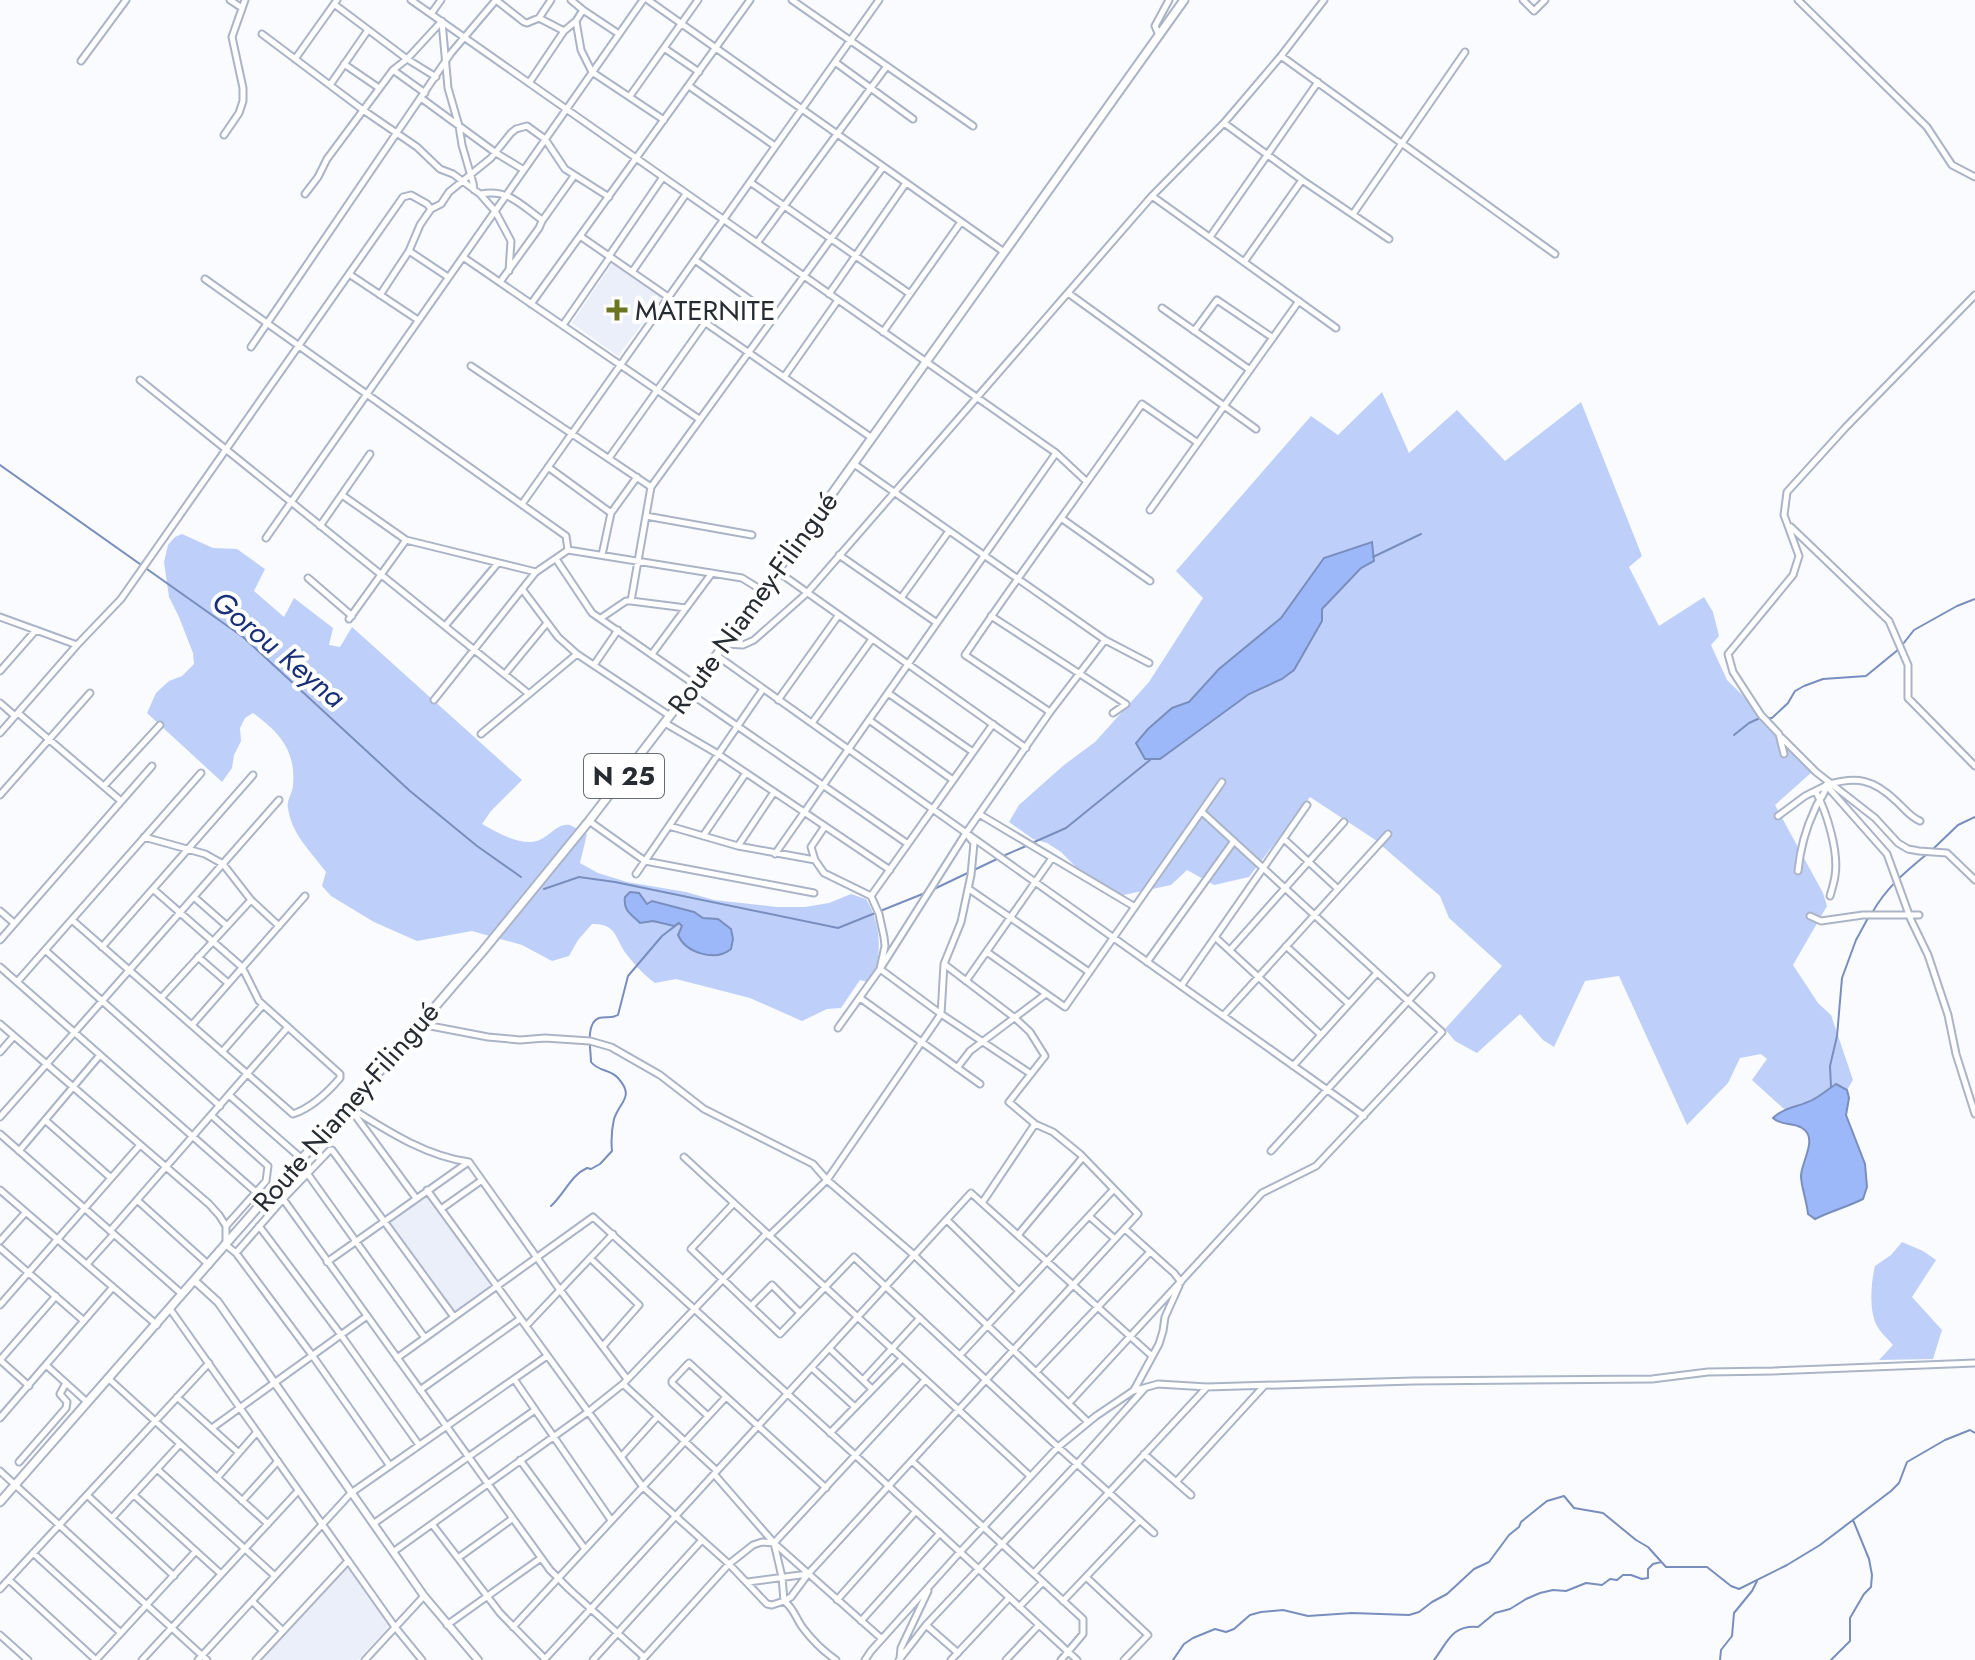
<svg xmlns="http://www.w3.org/2000/svg" width="1975" height="1660" font-family="Jost,sans-serif">
<style>
.built{fill:#eaeff9}
.green{fill:#bed0fa;fill-rule:evenodd}
.water{fill:#9cb8f9;stroke:#798ebd;stroke-width:2}
.lines{fill:none;stroke-linecap:round;stroke-linejoin:round}
.stream{stroke:#798ebd;stroke-width:2}
.minor-casing{stroke:#abb4c6;stroke-width:9}
.tertiary-casing{stroke:#abb4c6;stroke-width:10}
.primary-casing{stroke:#abb4c6;stroke-width:11}
.minor{stroke:#fff;stroke-width:5}
.tertiary{stroke:#fff;stroke-width:6}
.primary{stroke:#fff;stroke-width:7}
.poi-dot{fill:#6b7621;stroke:#fff;stroke-width:3}
.labels{text-anchor:middle;dominant-baseline:central;stroke-width:8;stroke-linejoin:round;paint-order:stroke}
.shield{fill:#fff;stroke:#686b70;stroke-width:2}
.shield-label{font-size:26px;font-weight:bold;fill:#272b32}
.poi-label{font-size:28px;fill:#272b32;stroke:#fff;text-anchor:start}
.street-label{font-size:28px;fill:#272b32;stroke:#fff}
.water-label{font-size:30px;font-style:italic;fill:#1a317a;stroke:#fff}
</style>
<rect width="100%" height="100%" fill="#f9fbff"/>
<path class="built" d="M613,262L662,297L618,356L572,323Z
M427,1195L492,1286L454,1314L387,1223Z
M348,1566L390,1625L358,1660H262Z"/>
<path class="green" d="M1382,392L1409,453L1457,410L1505,461L1581,402L1642,556L1629,567L1659,626L1704,597L1713,612L1719,636L1711,645L1727,680L1786,738L1812,772L1775,805L1823,893L1827,906L1793,965L1818,1003L1831,1015L1853,1080L1847,1090L1835,1084C1815,1098 1810,1104 1784,1109L1752,1080L1767,1059L1761,1054L1740,1058L1728,1083L1687,1125L1619,976L1585,981L1554,1047L1543,1040L1520,1014L1477,1053L1455,1041L1445,1029L1502,966L1449,918L1440,896L1374,839L1310,797L1249,877L1214,885L1187,870L1171,885L1119,896L1080,871L1061,852L1047,843L1033,839L1009,822L1019,805L1064,765L1095,742L1149,682L1203,598L1176,571L1311,416L1338,435Z
M182,534L213,548L237,549L265,569L254,591L284,617L294,598L333,628L329,645L340,647L352,627L522,780L491,811L482,824C497,832 513,842 530,842C548,842 555,822 570,825C575,827 582,832 587,834L580,863L598,873L627,882L686,892L714,900L777,907H805L829,903L851,894L866,899C882,925 882,955 872,983L860,980L841,1008L827,1009L802,1021L750,998L676,979L655,983C645,976 635,965 627,955C615,939 617,923 592,924L578,940L569,956L552,961L522,945L472,931L417,941L374,922L331,896L322,886L326,872C311,852 291,833 288,808C286,800 293,793 293,785C296,750 279,732 253,713L245,718L240,728L241,741L234,755L232,768L222,782L147,713L156,693L169,681L182,676L194,664L193,653L179,617L169,597L164,562L168,545L175,537ZM642,898L647,904L652,901L694,912L703,918L718,919L678,934L682,926L679,923L674,926L653,921L640,923L629,914Z
M1902,1242L1923,1251L1936,1260L1912,1297L1942,1330L1933,1359L1879,1360L1893,1345C1888,1339 1879,1331 1876,1324C1869,1309 1871,1282 1875,1266L1891,1255Z"/>
<path class="water" d="M1372,542L1374,561L1361,568L1322,609V621L1294,670L1282,679L1249,694L1160,759H1145L1136,743L1148,729L1172,708L1189,702L1219,669L1281,618L1324,558Z
M630,892L639,893L647,904L652,901L694,912L703,918L718,919L731,929L733,939L731,949C715,962 686,953 678,935L682,926L679,923L674,926L653,921L640,923C631,914 623,911 625,897Z
M1836,1084L1847,1090L1849,1098L1846,1115L1865,1164L1867,1187L1863,1199C1847,1207 1831,1211 1815,1219L1808,1214C1807,1202 1801,1186 1801,1176C1801,1162 1819,1138 1802,1128C1793,1122 1781,1126 1773,1118C1784,1107 1800,1107 1814,1099C1822,1095 1828,1089 1836,1084Z"/>
<g class="lines">
<path class="stream" d="M0,465L243,637L410,791L477,846L521,877
M1373,557L1421,534
M1903,644L1914,630L1957,606L1975,599
M1766,718H1772L1788,703L1795,691L1804,686L1823,679L1866,676L1899,649
M1734,735L1749,723L1760,718
M1032,843L1066,828L1150,760
M1932,850L1958,825L1975,817
M1003,856L1026,846
M544,889L579,877L615,882L838,928L925,893
M934,889L997,859
M1872,913C1886,888 1905,872 1927,854
M1831,1087L1830,1066L1837,1036L1842,978L1856,940L1868,918
M551,1206C565,1193 571,1175 587,1168L591,1169L600,1164L612,1151C611,1141 612,1128 614,1119C620,1101 635,1097 618,1078C610,1069 599,1072 591,1062C591,1051 585,1023 599,1018C606,1016 611,1019 618,1015L628,976L662,936L679,923
M1173,1660L1184,1644L1193,1638L1215,1629L1226,1632L1234,1629L1250,1615L1261,1612L1283,1610L1308,1616L1352,1613L1409,1615L1419,1612L1432,1602L1447,1594L1474,1569L1489,1562L1509,1535L1519,1527L1521,1522L1547,1501L1564,1496L1574,1508L1603,1513L1636,1540L1648,1547L1666,1567H1707L1731,1586L1739,1589L1787,1565L1820,1545L1891,1491L1899,1483L1907,1462L1945,1440L1970,1430L1975,1433
M1434,1660C1448,1642 1451,1625 1478,1627L1495,1613L1510,1609L1526,1599L1540,1593L1553,1590L1566,1591L1586,1583L1602,1585L1610,1579L1617,1580L1623,1575H1631L1642,1579L1648,1578V1569L1653,1564L1661,1562
M1720,1660L1721,1650L1732,1636L1734,1613L1752,1591L1757,1581
M1831,1660L1850,1641V1618L1864,1594L1871,1587L1872,1575L1869,1559L1853,1520"/>
<defs>
<path id="minor" d="M230,0L242,8
M411,0L1056,453L1087,482
M496,0L524,22L527,23L539,18L564,31L576,21L581,50L592,72L664,120
M571,0L583,10L576,21
M648,0L1004,252
M792,0L973,126
M1523,0L1534,11L1545,0
M1798,0L1927,127L1952,165L1975,177
M334,4L407,59L436,77
M583,10L619,34
M431,14L441,0
M539,18L551,0
M442,22L448,88L459,126L462,145L473,183L474,190
M262,34L363,110L417,147L440,169L453,174L480,194L495,211L511,241L509,271
M1159,35L1155,26L1169,0
M664,48L699,72
M1281,56L1555,254
M295,59L337,0
M81,61L126,0
M835,62L913,119
M344,64L379,88
M393,70L425,93
M529,83L564,31
M330,85L368,30
M689,86L775,146
M630,96L698,0
M421,98L496,153L524,170
M1224,123L1302,180L1389,239
M224,135L239,113L243,101V88L232,37L245,0
M750,182L910,294
M305,194L318,177L327,159L393,70L407,59L442,21
M481,194C509,189 521,205 542,220
M1152,196L1336,328
M1353,214L1465,52
M580,236L872,438
M1210,237L1318,82
M757,243L887,66
M409,251L448,277
M609,256L663,177
M463,257L699,419
M695,260L774,317
M1244,262L1302,180
M632,272L686,194
M349,274L418,320
M205,279L566,536L568,550
M500,282L539,228L542,221L574,176
M1068,293L1256,429
M829,294L906,183
M380,295L409,251L420,225L431,209L441,204L449,192L491,158L511,133L516,129L527,126L545,139L565,169L609,197
M531,304L750,0
M1162,308L1250,370
M563,325L610,257
M1194,331L1217,300L1273,338
M883,332L961,222
M251,347L451,53L496,0
M471,366L651,487
M784,377L838,300
M140,380L529,694
M609,458L705,323
M854,464L1105,640L1149,663
M548,467L611,513
M342,495L406,540L536,572L568,550L742,578L763,591
M522,504L879,0
M1150,510L1299,301
M646,516L752,535
M1061,518L1150,581
M320,526L370,454
M1791,527L1889,621L1908,665V698L1975,766
M266,538L643,0
M602,555L611,513L637,477
M839,555L937,623
M556,559L592,613L694,684
M777,571L1026,748
M308,578L352,616
M522,589L558,637L577,654L670,716
M901,598L949,531
M631,601L651,487L883,167
M991,616L1126,704L1113,713
M0,617L77,645
M601,618L626,601H631L686,608
M349,619L406,540
M445,626L498,563
M726,644L743,645L754,640L807,593L1152,196L1224,123L1281,56L1324,0
M652,654L712,573
M716,655L1364,1116
M594,665L618,630
M0,671L36,630
M505,674L547,623
M688,692L908,844
M888,693L973,752
M434,700L535,573
M778,700L838,616
M0,703L15,716
M1050,712L965,655C1022,570 1084,488 1142,404L1198,443
M18,713L121,801
M869,720L953,780
M665,723L718,754L890,870
M812,723L872,639
M0,733L77,645L121,599L403,197L411,195L427,204L431,209
M481,734L577,654
M1782,738L1816,772L1875,818L1898,843L1908,849L1919,851L1947,853L1975,880
M1784,754L1779,734L1761,715L1733,672L1728,654L1793,575L1799,556L1784,515L1787,492L1846,427L1975,295
M104,786L160,725
M1816,792C1827,813 1839,852 1835,876C1834,883 1832,889 1830,896
M0,795L90,693
M979,814L1135,907
M1778,816L1805,796L1825,786
M589,821L645,861L814,893
M1920,821C1910,817 1905,809 1896,801C1873,779 1857,776 1826,785L1887,854L1911,920L1928,955L1948,1015L1956,1054L1975,1114
M669,826L738,846L815,860L824,873L871,896L879,914L884,937L885,946L880,969L941,1014L1031,1074
M703,836L746,773
M144,837L205,854L223,864L251,900L279,926
M1284,839L1338,889
M738,846L774,792
M775,854L1056,453
M815,860L811,847L825,826
M1798,871C1800,850 1806,828 1815,809C1818,800 1825,796 1826,786
M636,874L763,689
M969,889L1089,972
M871,896L993,724
M194,897L227,926
M0,911L14,923
M1810,916L1821,921L1863,915H1919
M72,920L293,1114C311,1108 328,1092 340,1078V1074L259,1001L242,967L153,889
M1215,937L1321,1035
M0,940L152,766
M1286,946L1349,1004
M102,947L253,775
M45,950L220,1106
M1230,950L1344,822
M987,952L1065,1007L1222,782
M198,957L228,983
M1147,962L1234,841
M0,967L256,1192
M966,981L1052,858
M17,982L201,773
M1181,986L1307,805
M161,998L251,900
M860,998L980,1084
M1223,1016L1388,834
M0,1024L209,1204L219,1215L226,1226V1245L236,1253L312,1355L390,1466
M420,1024L488,1037L520,1040L545,1038L590,1041L611,1047L660,1075L704,1109L813,1164L827,1180L914,1255L1088,1422
M192,1025L305,896
M838,1028L880,969L966,833L1050,712L1105,640
M0,1052L14,1036
M222,1052L263,1005
M1293,1066L1377,973
M957,1068L970,1051L1046,994
M229,1095L302,1159
M349,1107C386,1130 425,1156 469,1162L560,1290L627,1379
M352,1111L416,1198
M211,1115L268,1166L266,1181L226,1226
M0,1117L279,800
M45,1120L111,1178
M0,1134L182,1294
M19,1151L100,1055
M1271,1151L1431,976
M684,1157L1030,1476
M307,1173L425,1338
M0,1190L157,1325
M273,1190L283,1199L550,1570L570,1590L644,1657
M427,1190L643,1487L729,1564L767,1604L772,1605L784,1601C794,1608 796,1619 803,1628C812,1640 823,1651 836,1660
M137,1200L209,1265
M734,1203L691,1249L780,1334L854,1257L1058,1447L1154,1533
M982,1203L1035,1124
M441,1209L482,1180
M1089,1216L1115,1239
M947,1220L1019,1291
M259,1226L341,1335L419,1445
M1125,1229L1174,1273L1181,1282
M110,1231L288,1027
M1018,1235L1083,1157
M769,1236L827,1180L941,1014L944,964L961,922L971,875L974,843L969,837
M0,1241L26,1212
M0,1248L84,1321
M236,1253L283,1199L330,1150H332L454,1317
M590,1258L639,1305L603,1346
M327,1262L467,1163
M87,1264L114,1234
M0,1305L140,1145
M751,1306L772,1285L800,1313
M170,1309L395,1627L422,1660
M526,1326L613,1234
M829,1348L872,1389
M960,1355L1114,1189
M397,1358L593,1217L855,1455L1077,1660
M46,1365L87,1402
M812,1368L855,1407
M1036,1372L1150,1252
M109,1379L268,1524
M514,1379L611,1520
M863,1380L920,1318
M623,1384L717,1471
M29,1386L0,1360L56,1296
M420,1390L520,1319
M1134,1390L1159,1344L1163,1331L1165,1317L1179,1286
M177,1397L239,1453
M1069,1403L1262,1193L1316,1166L1442,1032L1202,812
M708,1416L672,1383V1381L689,1363L826,1488
M0,1418L113,1287
M212,1428L367,1316
M830,1433L902,1359
M1144,1454L1191,1495
M621,1457L658,1416
M520,1460L585,1549
M912,1461L1083,1619V1634L1061,1660
M19,1462L66,1408L67,1402L60,1394L66,1383
M157,1469L275,1576
M0,1471L207,1660
M714,1474L774,1543L882,1639
M217,1478L257,1432
M1176,1482L1264,1386
M87,1495L174,1576
M134,1495L221,1574
M242,1501L278,1461
M112,1518L180,1444
M373,1524L535,1410
M432,1524L500,1613L545,1659
M774,1543L782,1577L784,1601
M393,1552L588,1412L623,1384L766,1234
M33,1553L121,1633
M458,1558L512,1519
M1034,1573L1207,1387
M1086,1577L1148,1635L1124,1660
M9,1580L96,1660L196,1551
M748,1582L808,1574
M0,1589L209,1363
M837,1600L916,1511
M252,1601L283,1631
M784,1601L791,1597L808,1574L1138,1214L1080,1154L1053,1132L1035,1124L1009,1102L1045,1056L1030,1032L1015,1018L944,964
M1063,1601L1140,1520
M1019,1607L1043,1582
M861,1621L940,1533
M447,1625L541,1558
M926,1625L958,1653
M513,1627L726,1397
M0,1635L28,1660
M900,1659L901,1648L928,1591
M142,1660L298,1491
M198,1660L351,1493L547,1356
M256,1660L348,1561
M365,1660L424,1596
M544,1660L971,1193L1152,1356
M593,1660L702,1540
M642,1660L729,1564L753,1545L762,1542L774,1543L925,1380
M865,1660L871,1651L960,1552L1058,1447L1096,1416L1133,1391L1158,1384L1207,1387L1413,1381L1652,1379L1708,1372L1773,1371L1975,1363
M899,1660L926,1625L1077,1464L1145,1388
M951,1660L1009,1598
M1006,1660L1039,1625"/>
<path id="tertiary" d="M195,1281L218,1302L424,1596L478,1660"/>
<path id="primary" d="M0,1502L273,1190L349,1107L483,951L589,821L725,644L1184,0"/>
</defs>
<use href="#minor" class="minor-casing"/>
<use href="#tertiary" class="tertiary-casing"/>
<use href="#primary" class="primary-casing"/>
<use href="#minor" class="minor"/>
<use href="#tertiary" class="tertiary"/>
<use href="#primary" class="primary"/>
</g>
<path class="poi-dot" d="M613 298h8v8h8v8h-8v8h-8v-8h-8v-8h8z"/>
<g class="labels">
<rect class="shield" x="584" y="754" width="80" height="44" rx="6"/>
<g class="shield-label">
<text x="624" y="776">N 25</text>
</g>
<g class="poi-label">
<text x="635" y="310">MATERNITE</text>
</g>
<g class="street-label">
<text transform="translate(753 603) rotate(-54)">Route Niamey-Filingué</text>
<text transform="translate(346 1107) rotate(-49)">Route Niamey-Filingué</text>
</g>
<g class="water-label">
<text transform="translate(279 649) rotate(40)">Gorou Keyna</text>
</g>
</g>
</svg>
